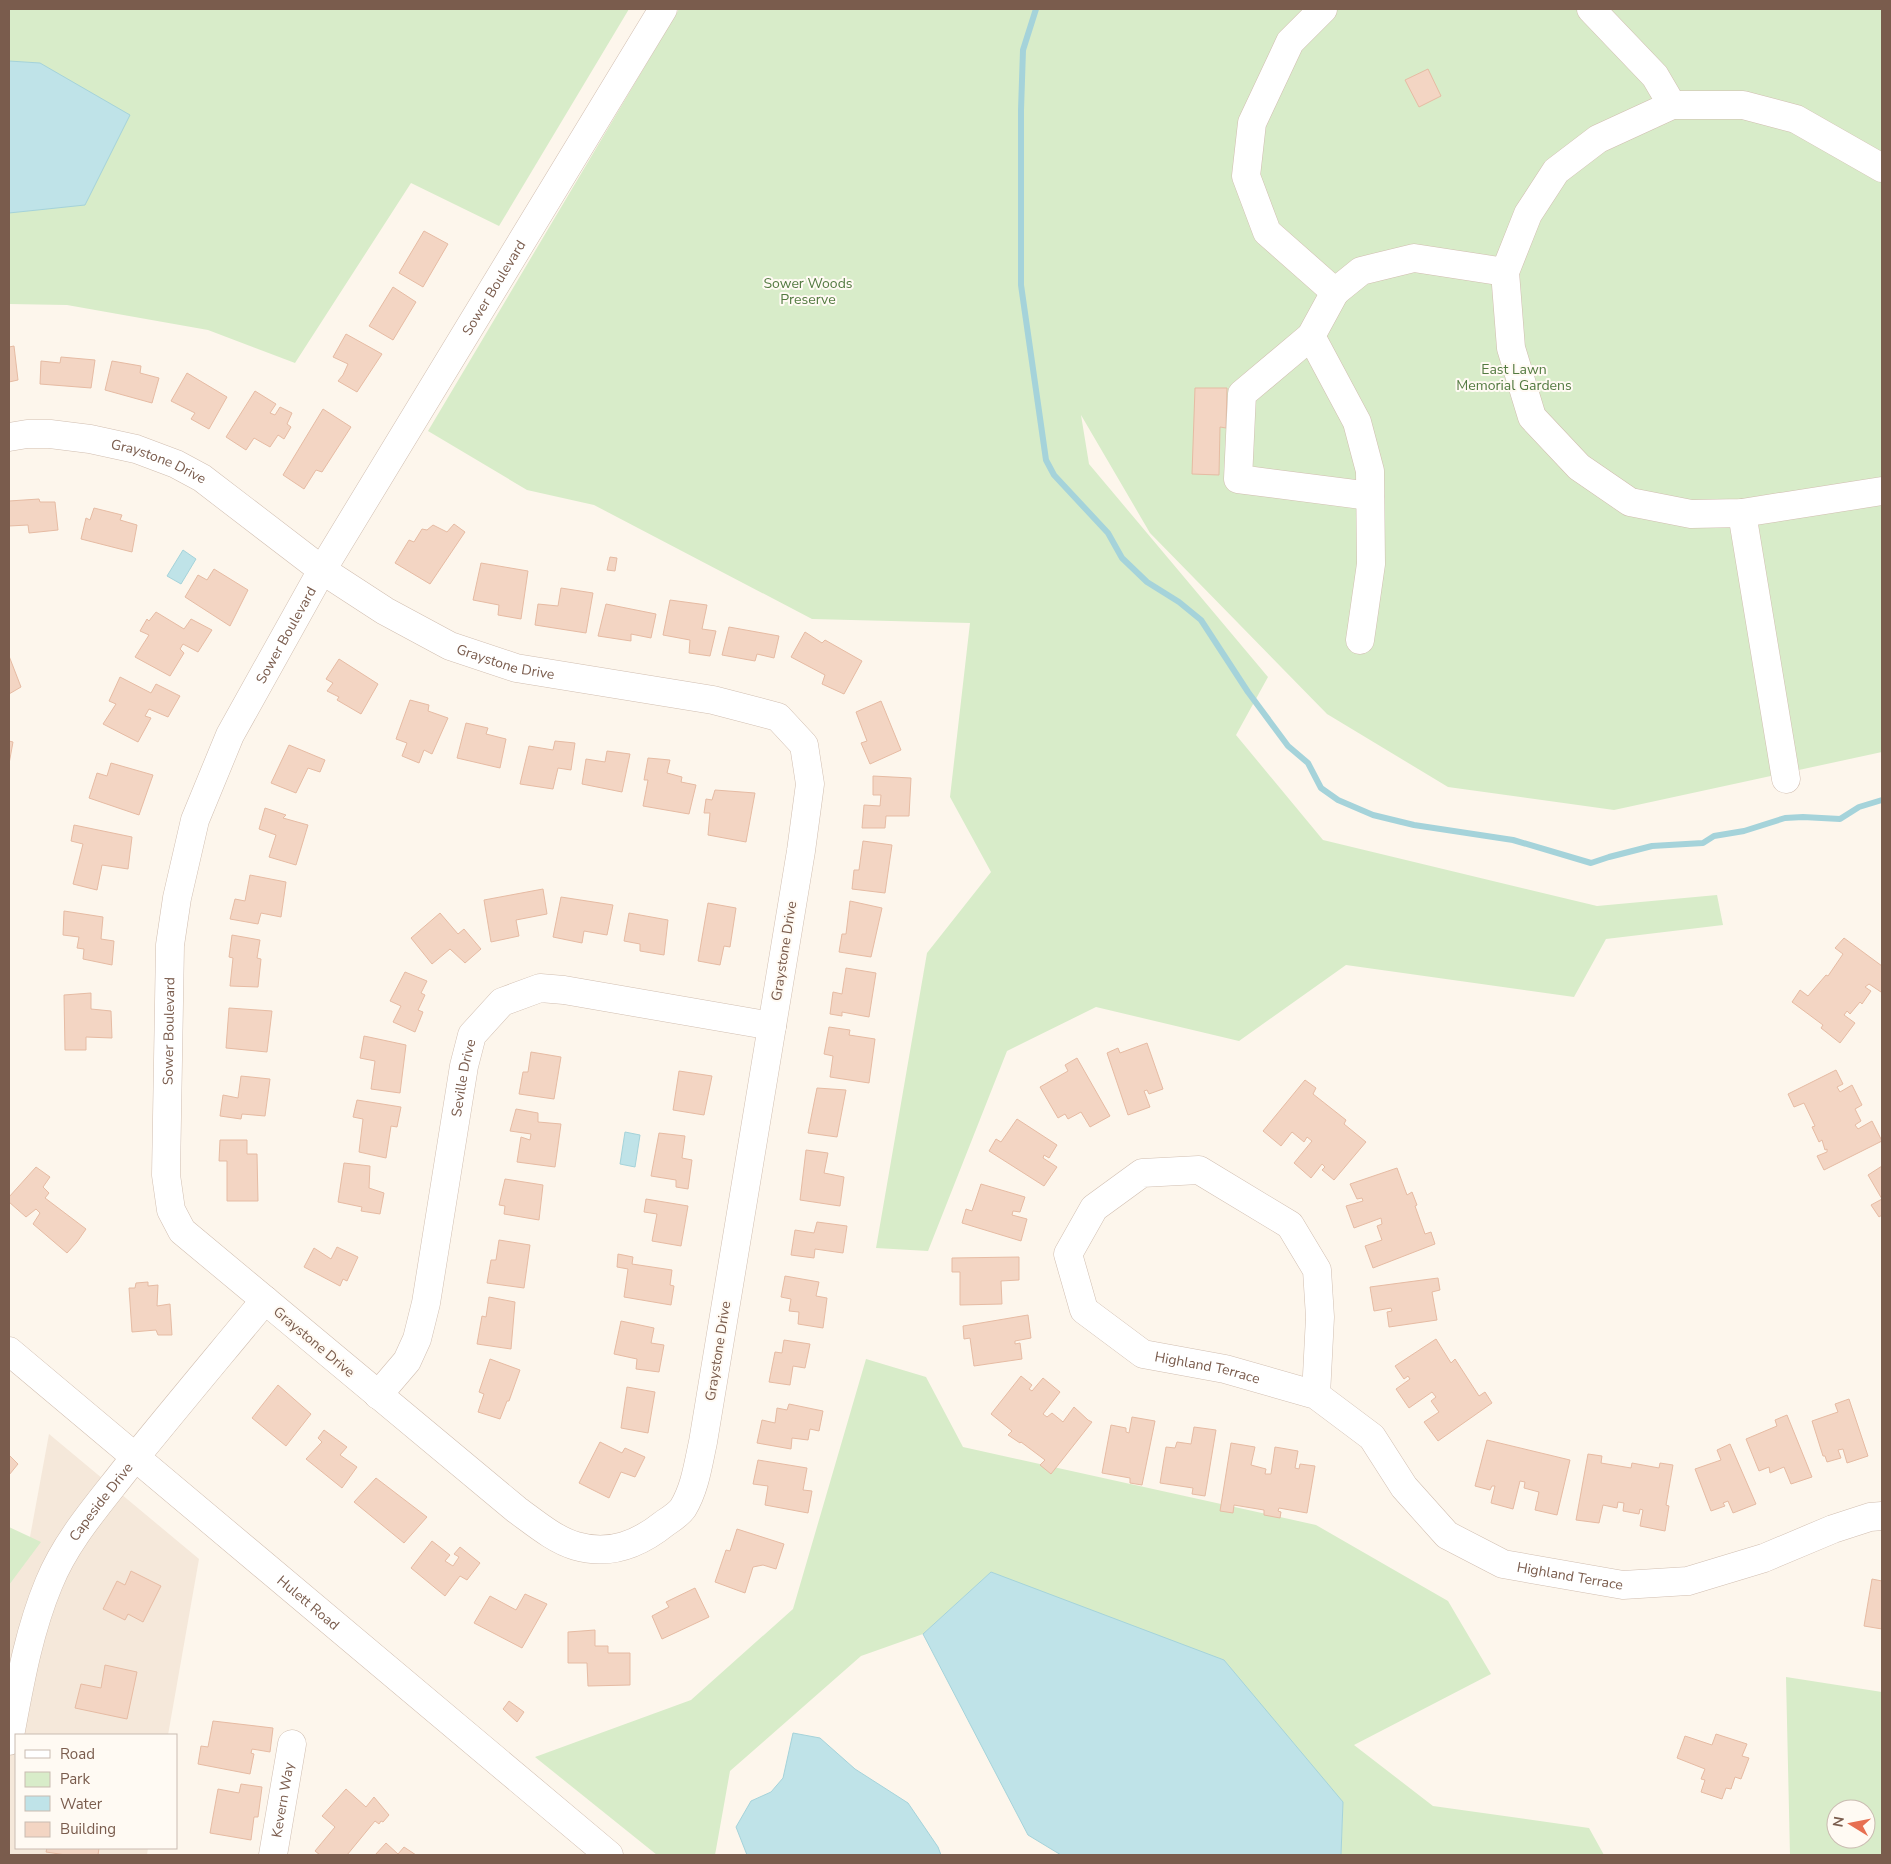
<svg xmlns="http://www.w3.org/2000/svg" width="1891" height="1864" font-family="'Nunito Sans',sans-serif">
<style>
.residential{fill:#f5e8da}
.green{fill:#d8ecc9;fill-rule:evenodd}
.water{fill:#bfe3e8;stroke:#a5d3da}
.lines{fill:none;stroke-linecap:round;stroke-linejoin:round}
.stream{stroke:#a5d3da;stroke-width:6}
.building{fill:#f3d5c3;stroke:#e6bba3}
.minor-casing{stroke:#d1beb0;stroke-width:29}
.minor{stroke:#fff;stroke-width:28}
.labels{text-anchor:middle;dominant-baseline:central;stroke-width:4;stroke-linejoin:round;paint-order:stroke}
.park-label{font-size:14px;fill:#537a41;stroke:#fffaf3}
.street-label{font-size:14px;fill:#7a5c4d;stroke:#fffaf3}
</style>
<rect width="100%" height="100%" fill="#fdf6ec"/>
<path class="residential" d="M49,1434L199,1559L168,1735H16V1848H148L147,1855H9V1561L25,1564Z"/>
<path class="green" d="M9,9H629L499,226L411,183L295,363L208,330L67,305L9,304Z
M679,9H1882V752L1614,810L1448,787L1327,714L1150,533L1081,415L1089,464L1268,677L1236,735L1323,840L1597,906L1717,895L1723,925L1606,939L1574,997L1346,965L1239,1041L1096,1007L1007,1051L928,1251L876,1248L927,953L991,872L950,797L970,623L812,619L594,505L527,490L428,431Z
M866,1359L926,1377L963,1447L1316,1525L1448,1601L1491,1674L1354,1745L1433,1806L1589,1828L1604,1855H1341L1343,1802L991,1572L923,1634L861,1656L730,1771L715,1855H657L535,1757L691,1700L793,1609Z
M9,1527L41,1542L9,1585Z
M1786,1677L1882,1692V1855H1790ZM1836,1809H1866V1839H1836Z"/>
<path class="water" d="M9,61L40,63L130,115L85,205L9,213Z
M183,550L196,559L181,584L167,576Z
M625,1132L640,1135L635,1167L620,1164Z
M991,1572L1224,1660L1343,1802L1341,1855H1061L1028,1835L923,1634Z
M793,1733L820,1738L855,1769L908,1803L938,1847L941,1855H747L736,1827L751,1801L771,1792L783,1778Z"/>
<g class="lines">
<path class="stream" d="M1036,9L1023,50L1021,110V285L1046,460L1054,475L1108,533L1122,558L1147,582L1179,602L1201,620L1248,692L1288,746L1308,763L1321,788L1338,800L1373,815L1414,825L1513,840L1591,863L1609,857L1652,846L1703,843L1714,836L1744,831L1785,818L1803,817L1840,819L1859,807L1882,800"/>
</g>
<path class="building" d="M1428,69L1441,96L1419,107L1405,80Z
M424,231L448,244L423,287L399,273Z
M393,287L416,302L393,340L369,326Z
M346,334L382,354L357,392L338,381L343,375L348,364L333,357Z
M14,346L18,380L9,382V347Z
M61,357L95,360L91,388L40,384L41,361L60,363Z
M112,361L141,366L140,373L159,378L152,403L105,390Z
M187,373L227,397L209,429L191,419L195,413L171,401Z
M1195,388H1227L1226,428L1220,427L1219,475L1192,474Z
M255,391L276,404L270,413L275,415L280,407L292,413L287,424L291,427L284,439L278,435L270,447L254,438L246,450L226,437Z
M323,409L351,427L322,472L316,470L304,489L283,475Z
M39,499L40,502H55L58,530L29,533L28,525L9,526V501Z
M94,508L122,515L120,520L137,525L132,552L81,539L86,518L90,520Z
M454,524L465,532L430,584L395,563L409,540L414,542L422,529L427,530L433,525L447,532Z
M610,557L617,558L615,571L607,570Z
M481,563L528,571L521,619L498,615L499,605L473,600Z
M214,569L248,590L230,626L185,597L198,575L207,580Z
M561,588L593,593L586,633L535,625L538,604L558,606Z
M670,600L707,605L702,629L716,631L710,656L689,653L690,640L663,635Z
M606,604L656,614L651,638L631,634V641L598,636Z
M156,612L184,629L191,619L212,630L198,652L183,644L180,649L184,653L170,676L135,657L149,635L140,631L147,619L149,621Z
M729,627L779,636L774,658L757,654L755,661L722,655Z
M805,632L822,643L825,640L862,661L844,694L822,684L825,675L791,657Z
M9,656L21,687L9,694Z
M339,659L378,684L361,714L337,700L339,697L327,691L333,683L326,679Z
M120,677L151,693L156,684L180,696L168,717L149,709L145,716L151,718L138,742L103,724L116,704L109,701Z
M410,700L429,705L428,711L448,718L432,754L424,750L419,763L402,756L407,743L396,739Z
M881,701L901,750L870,764L861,743L867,741L856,712Z
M466,723L488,728L486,734L506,739L500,768L457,758Z
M9,741L13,742L9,764Z
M555,741L575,743L571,770L558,768L553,789L520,784L529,746L553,750Z
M289,745L325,760L320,772L308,768L296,793L271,783Z
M607,751L630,754L622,792L582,784L586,759L605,762Z
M648,758L670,760L667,773L682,777L681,782L696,785L689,814L643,806L648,780H644Z
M111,763L153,775L139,815L89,798L97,773L107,776Z
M873,776L911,778L909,816H886L885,828H862L864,805L880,806L881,795H873Z
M715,790L755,793L746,842L708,835L710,813H704L706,799L712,800Z
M265,808L286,815L283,818L308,825L296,865L269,857L276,835L259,829Z
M74,825L132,837L128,869L102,865L97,890L73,884L83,844L71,841Z
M863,841L892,845L885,893L852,889L854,870H859Z
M250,875L286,882L281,917L261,913L258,924L230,919L235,899L245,901Z
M543,889L547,914L516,920L519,936L491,942L484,900Z
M561,897L613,905L607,935L584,931L582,943L553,937Z
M850,901L882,908L871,957L839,952L842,934H846Z
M708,903L736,908L730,947L724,946L720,965L698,961Z
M64,911L103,917L101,939L114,941L112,965L83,959L84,949L77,948L79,937L63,935Z
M440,913L458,934L464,929L481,949L465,963L450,949L432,964L411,938Z
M629,913L668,920L664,955L640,951V944L624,941Z
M232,935L260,940L257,958L261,959L258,987L230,986L233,958L229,957Z
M1844,938L1882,966V991L1881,992L1869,984L1865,987L1871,991L1862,1004L1860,1002L1850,1014L1847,1011L1844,1015L1855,1023L1840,1043L1821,1028L1823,1025L1792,1002L1800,990L1808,996L1826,975L1828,976L1843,954L1835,948Z
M846,968L876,973L869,1017L842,1012V1016L830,1014L833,992L842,994Z
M405,972L427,981L421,993L425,995L418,1010L423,1012L415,1032L393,1022L401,1006L390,1001Z
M91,993V1009L111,1011L112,1038L86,1037V1050H65L64,995Z
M229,1008L272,1011L267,1052L226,1048Z
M829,1027L850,1030L849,1035L875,1039L869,1083L830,1077L833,1056L824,1054Z
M364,1036L406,1045L400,1093L371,1089L375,1061L360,1058Z
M1147,1043L1163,1089L1149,1094L1147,1090L1144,1091L1150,1107L1128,1115L1107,1053L1118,1048L1120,1053Z
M531,1052L561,1057L554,1099L519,1094L523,1072H528Z
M1077,1058L1110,1116L1090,1127L1081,1112L1068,1119L1065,1114L1058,1118L1040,1087L1068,1071L1065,1065Z
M1836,1070L1843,1084L1837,1087L1840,1092L1852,1085L1862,1105L1855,1109L1861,1121L1855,1125L1858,1129L1872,1121L1882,1141L1824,1170L1817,1156L1827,1152V1149L1825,1150L1822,1140L1819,1142L1812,1127L1815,1126L1804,1103L1794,1107L1788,1094Z
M679,1071L712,1076L704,1115L673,1110Z
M241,1076L270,1079L265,1116L242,1114L241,1119L220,1116L223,1095L238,1098Z
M1305,1080L1316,1088L1313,1094L1346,1120L1344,1124L1366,1142L1334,1180L1322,1170L1325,1167L1322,1164L1311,1178L1294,1163L1312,1141L1307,1137L1304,1142L1292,1132L1281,1146L1263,1131Z
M817,1088L846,1090L837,1137L808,1133Z
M357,1100L401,1107L397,1127L391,1126L386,1158L359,1152L363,1119L353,1117Z
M516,1109L538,1113V1122L561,1124L555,1167L517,1162L521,1137L530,1140L531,1134L510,1131Z
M1017,1119L1057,1145L1049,1158L1044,1155L1043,1158L1057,1167L1044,1186L989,1151L996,1139L1001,1142Z
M659,1133L685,1136L682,1158L692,1160L688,1189L676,1187V1180L651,1176Z
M220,1140H247V1154H257L258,1201H227V1161H219Z
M806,1150L828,1153L824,1173L844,1177L840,1206L800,1200Z
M344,1163L370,1166L369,1188L384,1193L380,1214L361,1211L362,1207L338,1202Z
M1882,1166V1215L1879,1217L1871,1205L1882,1199L1868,1175Z
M36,1167L50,1177L43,1187L49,1193L45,1198L86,1229L77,1242L67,1253L33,1224L40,1213L36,1209L26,1217L9,1202V1197Z
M1397,1168L1407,1195L1412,1192L1417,1205L1415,1206L1425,1234L1431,1232L1435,1244L1373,1268L1365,1246L1382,1240L1377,1226L1382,1224L1381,1218L1354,1228L1346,1206L1363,1201L1362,1198L1357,1199L1350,1184Z
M505,1179L543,1185L539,1220L504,1214L505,1206L499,1205Z
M981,1184L1025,1197L1020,1212L1013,1211L1012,1215L1027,1219L1021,1241L962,1223L966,1209L972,1211Z
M646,1199L688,1206L681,1246L652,1241L657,1214L644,1212Z
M817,1222L847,1226L843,1253L815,1249L814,1258L791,1255L795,1230L814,1233Z
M499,1240L530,1245L524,1288L487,1283L491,1260H496Z
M337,1247L358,1257L347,1281L343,1279L340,1286L304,1267L314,1248L331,1259Z
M618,1254L633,1257L632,1264L672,1270L670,1285L674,1286L671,1305L624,1297L628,1269L617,1267Z
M1019,1257V1280L1001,1281L1002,1304L960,1305V1272H952V1258Z
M785,1276L819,1282L816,1296L827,1298L823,1328L798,1324L799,1312L789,1311L791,1299L781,1297Z
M1438,1278L1440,1290L1432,1292L1437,1320L1389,1327L1387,1312L1392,1311L1391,1308L1374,1311L1370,1287Z
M148,1282V1286L158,1285L157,1306L170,1304L172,1335H158L156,1330L132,1332L129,1288H135L136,1283Z
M489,1297L515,1302L511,1349L477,1344L482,1316L486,1317Z
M1028,1315L1031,1338L1015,1341V1344L1020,1343L1022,1359L974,1366L970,1338L964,1339L963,1326Z
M621,1321L654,1328L651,1343L664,1345L659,1372L636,1369L637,1359L614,1354Z
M1436,1339L1451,1363L1455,1359L1479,1396L1485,1392L1492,1403L1438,1441L1424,1422L1439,1412L1431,1401L1436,1397L1432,1392L1409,1408L1396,1389L1410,1379L1408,1376L1404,1379L1395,1366Z
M784,1340L810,1344L805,1368L793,1366L790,1385L769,1382L775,1352L782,1353Z
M490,1359L520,1370L509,1401H507L500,1419L478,1412L484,1394L479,1392Z
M1021,1376L1032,1385L1029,1389L1032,1391L1043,1378L1060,1392L1043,1414L1047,1417L1052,1413L1063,1422L1074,1407L1088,1420L1092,1422L1051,1474L1040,1465L1045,1460L1021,1442L1020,1443L1008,1435L1012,1431L991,1414Z
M278,1385L311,1414L286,1446L252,1418Z
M627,1387L655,1392L648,1433L621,1428Z
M1849,1399L1868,1456L1847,1463L1843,1449L1838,1450L1841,1458L1827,1462L1825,1456H1823L1812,1421L1838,1412L1835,1404Z
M789,1404L823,1411L819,1431L810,1429L808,1440L792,1438L791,1449L757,1443L762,1420L775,1423L777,1408L787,1410Z
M1787,1415L1812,1477L1791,1484L1784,1467L1770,1473L1769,1467L1759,1471L1746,1439L1777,1426L1775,1420Z
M1132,1417L1155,1421L1142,1485L1130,1483V1478L1102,1473L1111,1425L1126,1428V1432L1129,1433Z
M1194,1427L1216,1430L1205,1496L1192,1494L1193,1488L1160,1483L1166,1447L1175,1448L1177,1442L1191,1444Z
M324,1430L347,1447L340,1455L357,1467L342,1488L306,1459L322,1442L318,1438Z
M1487,1440L1570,1460L1557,1515L1535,1510L1539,1492L1524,1488L1525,1482L1520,1481L1513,1509L1491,1503L1495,1486H1492L1490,1490L1475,1486Z
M600,1442L622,1453L625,1448L645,1457L635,1477L621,1472L609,1498L579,1483Z
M1231,1443L1255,1447L1251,1465L1266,1469L1265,1474H1271L1275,1447L1298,1451L1295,1468L1299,1469L1300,1464L1315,1466L1307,1513L1279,1508L1278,1511L1281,1512L1280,1518L1264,1515V1510L1234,1505L1233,1513L1220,1511Z
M1730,1444L1756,1504L1733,1513L1728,1501L1723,1503L1725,1506L1711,1511L1695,1469L1721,1460L1717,1450Z
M1588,1454L1602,1456L1601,1463L1631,1468L1632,1463L1659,1468L1660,1463L1673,1465L1666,1505L1669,1506L1665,1531L1640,1526L1643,1510L1640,1509L1639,1514L1623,1511L1624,1503L1618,1502L1617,1508L1603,1505L1599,1523L1576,1520Z
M9,1455L18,1464L9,1475Z
M758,1460L807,1468L803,1490L812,1491L808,1513L765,1505L768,1486L753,1484Z
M376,1478L427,1517L404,1543L354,1502Z
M737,1529L784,1544L776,1569L763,1565L753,1567L745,1593L715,1582L726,1550L730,1551Z
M432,1541L450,1555L445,1561L453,1566L459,1557L454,1554L460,1547L480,1563L467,1580L460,1576L445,1596L411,1568Z
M131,1571L161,1586L143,1622L128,1614L125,1620L103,1609L117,1581L125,1585Z
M1872,1579L1882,1581V1629L1864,1626Z
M695,1588L709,1617L662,1639L652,1616L669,1607L666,1602Z
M525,1594L547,1604L522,1648L474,1623L490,1596L516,1610Z
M595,1630V1646H608V1653H630V1685L588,1686L587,1663H568V1632Z
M105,1665L137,1672L127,1719L75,1708L81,1684L101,1688Z
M509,1701L524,1712L517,1722L503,1709Z
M213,1721L273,1728L270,1752L252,1749L251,1753L254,1754L250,1774L198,1764L201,1746L208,1747Z
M1716,1734L1747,1744L1742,1756L1749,1758L1741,1779L1735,1777L1731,1789L1726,1788L1722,1799L1701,1792L1705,1780L1701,1779L1705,1769L1677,1758L1685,1736L1712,1745Z
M241,1784L262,1787L258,1817H254L251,1840L210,1833L218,1789L239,1793Z
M346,1789L366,1807L374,1797L389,1815L383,1822L381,1821L379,1824L375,1821L347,1855H320L315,1851L335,1827L322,1816Z
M386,1843L398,1854L404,1847L416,1855H375Z
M47,1848H99L98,1855H66L46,1852Z"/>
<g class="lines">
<defs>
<g id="minor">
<path d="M1323,9L1290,42L1252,123L1246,176L1267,232L1335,292L1361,271L1414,258L1505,272"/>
<path d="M1591,9L1655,76L1672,105"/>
<path d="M1882,168L1796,119L1743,105H1672L1598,139L1556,171L1528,214L1505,272L1511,348L1532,417L1579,467L1630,502L1691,514L1742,513L1882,491"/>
<path d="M1335,292L1311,336L1242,394L1238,479L1370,496"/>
<path d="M1311,336L1357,422L1370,471L1371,564L1360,640"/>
<path id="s1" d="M9,437L27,434H50L90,439L136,449L176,464L202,478L322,570L385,611L450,646L516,668L713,700L778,717L804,745L810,784L801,851L703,1442C698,1465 695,1488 683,1508C679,1514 671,1519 665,1523C639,1544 610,1556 576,1546C555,1540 535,1523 517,1510L182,1231L171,1210L166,1175L170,945L177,898L195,820L230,735L322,570L663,9"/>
<path d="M1742,513L1786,779"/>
<path id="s2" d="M9,1351L609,1855"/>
<path id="s3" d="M378,1395L407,1361L417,1339L426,1303L464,1066L472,1035L502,1002L540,988L564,990L772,1026"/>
<path id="s4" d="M1316,1395L1320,1317L1317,1270L1290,1225L1199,1170L1142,1173L1094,1208L1068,1254L1084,1310L1143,1354L1225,1369L1316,1395L1372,1437L1404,1487L1447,1535L1503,1564L1623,1585L1688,1581L1764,1558L1833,1529L1870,1517L1882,1516"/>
<path id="s5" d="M9,1741C19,1688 28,1633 49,1583C66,1541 97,1506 125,1470C171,1413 218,1357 265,1300"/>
<path id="s6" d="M273,1855L292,1744"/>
</g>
</defs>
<use href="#minor" class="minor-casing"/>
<use href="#minor" class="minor"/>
</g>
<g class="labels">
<g class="park-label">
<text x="808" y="283">Sower Woods<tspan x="808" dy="16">Preserve</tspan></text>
<text x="1514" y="369">East Lawn<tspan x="1514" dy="16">Memorial Gardens</tspan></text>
</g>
<g class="street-label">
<text stroke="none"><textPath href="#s1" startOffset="3304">Sower Boulevard</textPath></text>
<text stroke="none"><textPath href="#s1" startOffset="154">Graystone Drive</textPath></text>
<text stroke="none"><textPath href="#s1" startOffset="2899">Sower Boulevard</textPath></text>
<text stroke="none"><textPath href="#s1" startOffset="559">Graystone Drive</textPath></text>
<text transform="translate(784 951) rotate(-81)">Graystone Drive</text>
<text stroke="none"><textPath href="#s1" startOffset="2479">Sower Boulevard</textPath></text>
<text stroke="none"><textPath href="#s3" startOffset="334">Seville Drive</textPath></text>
<text transform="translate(314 1342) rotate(40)">Graystone Drive</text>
<text transform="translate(718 1351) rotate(-81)">Graystone Drive</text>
<text stroke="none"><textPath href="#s4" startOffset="651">Highland Terrace</textPath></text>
<text stroke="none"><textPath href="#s5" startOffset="260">Capeside Drive</textPath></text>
<text stroke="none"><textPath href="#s4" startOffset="1088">Highland Terrace</textPath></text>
<text stroke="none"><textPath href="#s2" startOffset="391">Hulett Road</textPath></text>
<text stroke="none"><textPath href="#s6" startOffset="56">Kevern Way</textPath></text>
</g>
</g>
<rect width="1891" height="1864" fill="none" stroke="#7a5c4d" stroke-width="20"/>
<rect x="15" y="1734" width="162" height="115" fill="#fffaf3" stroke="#cabbb1"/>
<rect x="25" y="1750" width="25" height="8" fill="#ffffff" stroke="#cabbb1"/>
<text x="60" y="1759" font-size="15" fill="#7a5c4d">Road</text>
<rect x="25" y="1772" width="25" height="15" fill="#d8ecc9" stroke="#cabbb1"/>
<text x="60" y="1784" font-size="15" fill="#7a5c4d">Park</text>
<rect x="25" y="1796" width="25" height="15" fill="#bfe3e8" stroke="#cabbb1"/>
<text x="60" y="1809" font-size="15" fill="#7a5c4d">Water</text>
<rect x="25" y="1822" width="25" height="15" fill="#f3d5c3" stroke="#cabbb1"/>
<text x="60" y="1834" font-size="15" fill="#7a5c4d">Building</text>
<g transform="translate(1851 1824) rotate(280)"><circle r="24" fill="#fffaf3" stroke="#cabbb1"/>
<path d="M0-4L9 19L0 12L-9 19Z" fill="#e76f51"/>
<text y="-8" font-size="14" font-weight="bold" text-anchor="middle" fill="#7a5c4d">N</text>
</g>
</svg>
